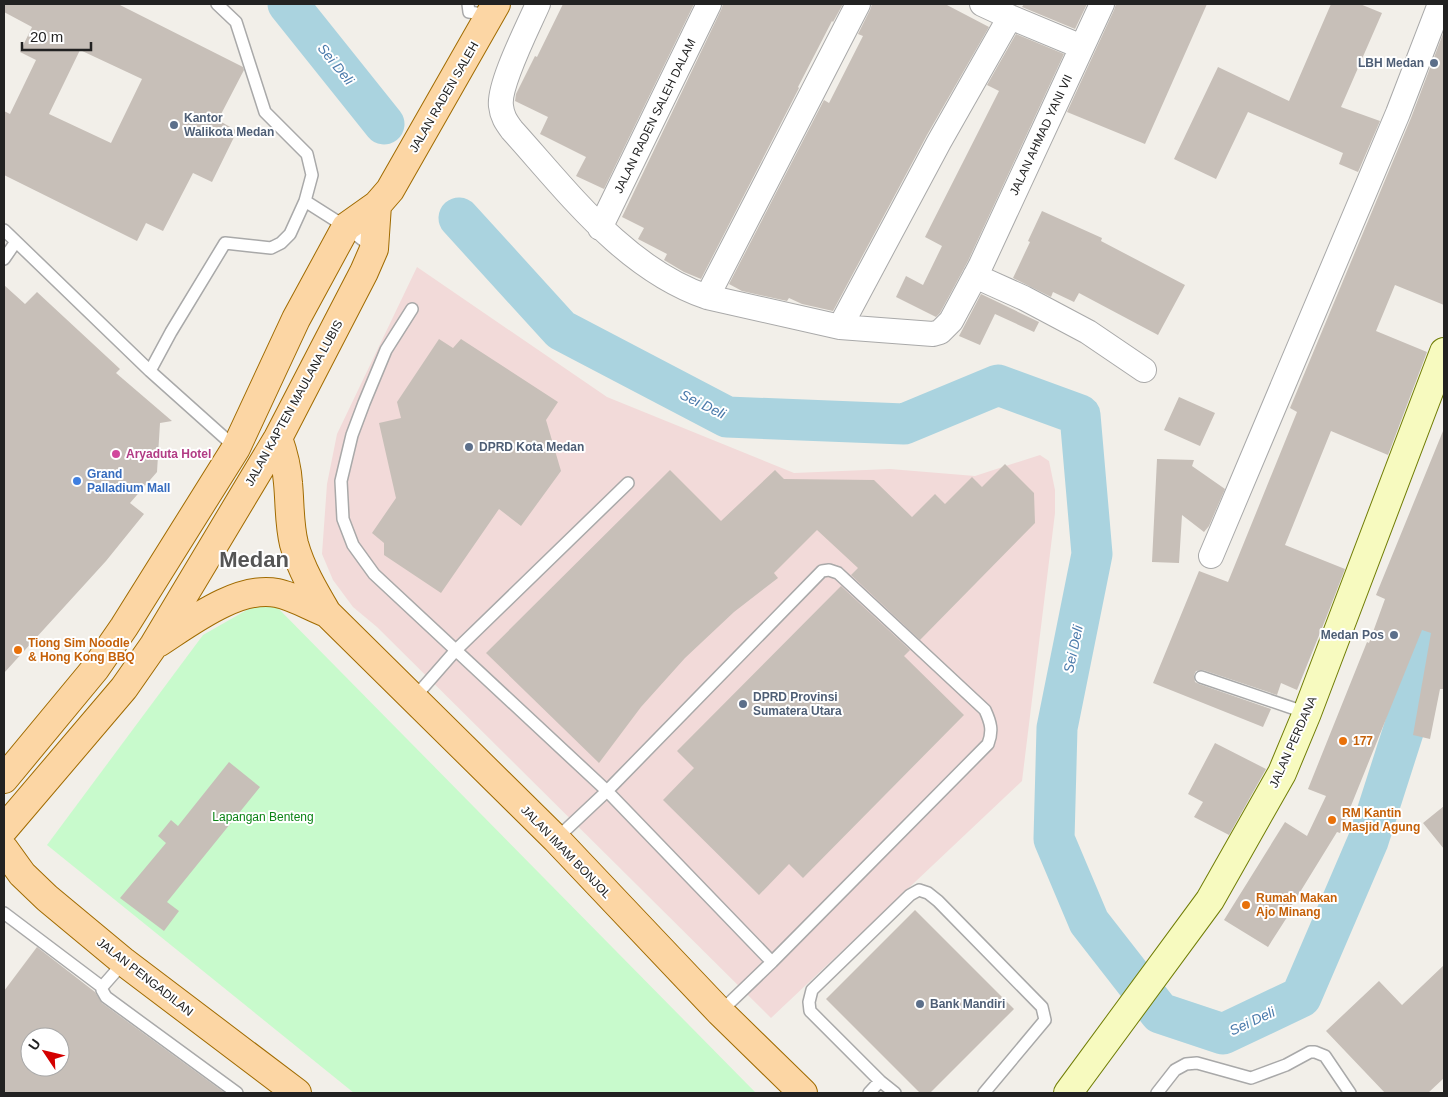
<svg xmlns="http://www.w3.org/2000/svg" width="1448" height="1097" font-family="Helvetica,sans-serif">
<style>
.commercial{fill:#f2dad9}
.park{fill:#c8facc}
.lines{fill:none;stroke-linecap:round;stroke-linejoin:round}
.river{stroke:#aad3df;stroke-width:41}
.building{fill:#c7bfb8;fill-rule:evenodd}
.lane-casing{stroke:#a9a9a9;stroke-width:14}
.street-casing{stroke:#a9a9a9;stroke-width:26}
.secondary-casing{stroke:#707d05;stroke-width:30}
.primary-casing{stroke:#a06b00;stroke-width:30}
.lane{stroke:#fff;stroke-width:11}
.street{stroke:#fff;stroke-width:24}
.secondary{stroke:#f7fabf;stroke-width:28}
.primary{stroke:#fcd6a4;stroke-width:28}
.service-dot{fill:#5c6f8a;stroke:#fff;stroke-width:2}
.hotel-dot{fill:#d1479c;stroke:#fff;stroke-width:2}
.shop-dot{fill:#3f7fe0;stroke:#fff;stroke-width:2}
.food-dot{fill:#e8710a;stroke:#fff;stroke-width:2}
.labels{text-anchor:middle;dominant-baseline:central;stroke-width:4;stroke-linejoin:round;paint-order:stroke}
.service-label{font-size:12px;font-weight:bold;fill:#4e5e75;stroke:#fff;text-anchor:start}
.street-label{font-size:12px;fill:#222;stroke:#fff}
.hotel-label{font-size:12px;font-weight:bold;fill:#b23c85;stroke:#fff;text-anchor:start}
.shop-label{font-size:12px;font-weight:bold;fill:#366cbe;stroke:#fff;text-anchor:start}
.food-label{font-size:12px;font-weight:bold;fill:#c56008;stroke:#fff;text-anchor:start}
.park-label{font-size:12px;fill:#0c8416;stroke:#fff}
.water-label{font-size:14px;font-style:italic;fill:#4a7aab;stroke:#fff}
.town-label{font-size:22px;font-weight:bold;fill:#555;stroke:#fff}
</style>
<rect width="100%" height="100%" fill="#f2efe9"/>
<path class="commercial" d="M417,267L607,397L794,473L890,469L975,476L1040,455L1049,461L1055,490V513L1022,781L771,1018L377,627L353,607L333,580L322,554L327,484L337,434Z"/>
<path class="park" d="M268,598L756,1093H354L47,845L203,635Z"/>
<g class="lines">
<path class="river" d="M288,4L384,124
M459,218L561,330L727,417L904,424L998,385L1080,415L1092,554L1057,728L1054,839L1089,922L1160,1013L1223,1034L1301,997L1368,841L1428,654L1444,634"/>
</g>
<path class="building" d="M4,4H118L243,67L244,70L218,120L237,131L212,182L193,173L163,231L146,223L137,241L4,175V111L10,114L36,60L20,52L32,27L4,12ZM80,50L142,79L111,143L49,114Z
M563,4H694L604,189L576,176L586,157L540,134L548,117L515,101L516,94L535,56L537,57Z
M723,4H843L833,22L832,21L798,87L799,88L701,279L684,272L664,260L667,254L638,239L644,228L622,217L721,10Z
M872,4H945L989,27L927,135L833,311L802,304L789,298L787,301L742,291L729,284L824,100L829,103L863,36L858,34L870,10Z
M1024,4H1087L1075,29L1022,7Z
M1116,4H1207L1145,144L1067,112L1114,10Z
M1331,4H1360L1382,13L1341,107L1380,121L1358,172L1339,164L1343,153L1248,112L1216,179L1174,159L1218,67L1289,101Z
M1444,31V305L1395,285L1376,331L1427,352L1388,455L1331,431L1285,545L1345,569L1326,618L1297,690L1281,683L1277,695L1203,670L1196,671L1194,675L1195,682L1199,684L1271,709L1263,727L1153,683L1199,571L1228,582L1297,412L1290,408L1411,118Z
M1016,34L1064,54L968,261L940,313L936,317L896,297L906,276L923,285L942,246L925,237L999,91L987,85Z
M1042,211L1102,238L1101,241L1185,285L1158,335L1079,293L1074,302L1053,292L1051,297L1013,278L1030,242L1028,241Z
M4,285L25,304L37,292L120,369L116,373L172,421L160,423L157,472L130,503L144,514L106,561L4,673Z
M981,294L1039,322L1034,332L995,314L980,345L959,336Z
M439,339L453,348L461,339L558,402L546,420L561,471L521,526L499,509L441,593L384,555V543L372,533L396,498L379,423L401,418L397,402Z
M1179,397L1215,413L1200,446L1164,430Z
M1443,431L1444,689H1440L1430,739L1413,735L1431,633L1422,630L1340,833L1337,832L1289,910L1291,911L1268,947L1224,920L1285,822L1307,836L1326,796L1308,789L1367,642L1369,643L1385,599L1376,595Z
M1157,459L1194,460L1192,466L1225,489L1209,526L1204,532L1182,515L1179,563L1152,562Z
M1005,464L1034,493L1035,523L920,640L851,575L858,568L817,530L774,573L778,578L734,612L685,658L641,707L599,763L486,653L670,470L721,521L775,470L784,479L874,480L912,517L935,494L945,504L972,477L982,487Z
M841,586L910,650L904,656L964,715L803,878L789,864L759,895L663,800L694,768L677,751Z
M1215,743L1266,769L1229,835L1194,817L1203,802L1188,794Z
M229,762L260,787L167,902L179,911L164,931L120,898L166,843L158,836L171,820L178,826Z
M1444,806V849L1423,823Z
M915,910L1014,1009L930,1093H920L826,999Z
M37,947L95,992L102,1003L225,1093H4V991ZM30,1037H60V1067H30Z
M1444,965V1078L1428,1093H1385L1326,1031L1379,981L1402,1005Z"/>
<g class="lines">
<defs>
<path id="lane" d="M468,4L469,12L489,15
M305,201L346,227L373,248
M4,230L150,371L236,448
M4,259L15,243
M412,309L386,350L364,403L352,435L341,481L343,519L353,545L374,574L607,791L772,962
M150,371L171,332L225,243L271,248L281,243L290,234L305,201L312,175L307,154L265,112L236,22L217,4
M1201,677L1307,713
M414,698L456,650L628,483
M556,839L607,791L822,571L829,570L838,573L985,710C991,723 993,731 988,744L772,962L720,1012
M4,913L102,987
M124,962L102,987V990L106,997L237,1093
M869,1093L880,1081
M895,1093L880,1081L810,1011L809,1002L812,990L910,895L919,890L928,893L938,901L1042,1007L1045,1020L984,1093
M1157,1093L1175,1070L1186,1064L1197,1063L1251,1078L1286,1065L1310,1052H1315L1325,1056L1350,1093"/>
<path id="street" d="M538,4C529,25 498,85 501,106C502,116 506,122 512,130C568,192 625,269 707,297L840,327L933,334L940,332L951,321L980,267L1102,4
M982,4L1010,17L1082,47
M600,228L709,4
M975,276L1024,298L1088,332L1144,370
M707,297L858,4
M840,327L939,142L1010,17
M1211,556L1398,113L1440,4"/>
<path id="secondary" d="M1068,1093L1210,900L1282,773L1307,713L1444,352"/>
<path id="primary" d="M278,438C283,452 287,467 288,483C290,503 289,524 294,544C301,569 314,591 327,613L556,839L720,1012L803,1093
M158,643C189,623 238,585 277,593C293,596 311,607 327,613
M4,779L95,669L124,627L236,448L296,319L346,227L377,205L390,190L496,4
M4,829L124,688L154,645L278,438L364,272L374,249L377,205
M4,849L22,874L47,898L124,962L297,1093"/>
</defs>
<use href="#lane" class="lane-casing"/>
<use href="#street" class="street-casing"/>
<use href="#secondary" class="secondary-casing"/>
<use href="#primary" class="primary-casing"/>
<use href="#lane" class="lane"/>
<use href="#street" class="street"/>
<use href="#secondary" class="secondary"/>
<use href="#primary" class="primary"/>
</g>
<g class="service-dot">
<circle cx="1434" cy="63" r="5"/>
<circle cx="174" cy="125" r="5"/>
<circle cx="469" cy="447" r="5"/>
<circle cx="1394" cy="635" r="5"/>
<circle cx="743" cy="704" r="5"/>
<circle cx="920" cy="1004" r="5"/>
</g>
<circle class="hotel-dot" cx="116" cy="454" r="5"/>
<circle class="shop-dot" cx="77" cy="481" r="5"/>
<g class="food-dot">
<circle cx="18" cy="650" r="5"/>
<circle cx="1343" cy="741" r="5"/>
<circle cx="1332" cy="820" r="5"/>
<circle cx="1246" cy="905" r="5"/>
</g>
<g class="labels">
<g class="service-label">
<text x="1424" y="63" text-anchor="end">LBH Medan</text>
<text x="184" y="118">Kantor<tspan x="184" dy="14">Walikota Medan</tspan></text>
<text x="479" y="447">DPRD Kota Medan</text>
<text x="1384" y="635" text-anchor="end">Medan Pos</text>
<text x="753" y="697">DPRD Provinsi<tspan x="753" dy="14">Sumatera Utara</tspan></text>
<text x="930" y="1004">Bank Mandiri</text>
</g>
<g class="street-label">
<text transform="translate(444 97) rotate(-60)">JALAN RADEN SALEH</text>
<text transform="translate(655 116) rotate(-64)">JALAN RADEN SALEH DALAM</text>
<text transform="translate(1041 135) rotate(-65)">JALAN AHMAD YANI VII</text>
<text transform="translate(294 403) rotate(-61)">JALAN KAPTEN MAULANA LUBIS</text>
<text transform="translate(1293 742) rotate(-66)">JALAN PERDANA</text>
<text transform="translate(566 852) rotate(46)">JALAN IMAM BONJOL</text>
<text transform="translate(145 977) rotate(38)">JALAN PENGADILAN</text>
</g>
<g class="hotel-label">
<text x="126" y="454">Aryaduta Hotel</text>
</g>
<g class="shop-label">
<text x="87" y="474">Grand<tspan x="87" dy="14">Palladium Mall</tspan></text>
</g>
<g class="food-label">
<text x="28" y="643">Tiong Sim Noodle<tspan x="28" dy="14">&amp; Hong Kong BBQ</tspan></text>
<text x="1353" y="741">177</text>
<text x="1342" y="813">RM Kantin<tspan x="1342" dy="14">Masjid Agung</tspan></text>
<text x="1256" y="898">Rumah Makan<tspan x="1256" dy="14">Ajo Minang</tspan></text>
</g>
<g class="park-label">
<text x="263" y="817">Lapangan Benteng</text>
</g>
<g class="water-label">
<text transform="translate(336 64) rotate(51)">Sei Deli</text>
<text transform="translate(703 404) rotate(26)">Sei Deli</text>
<text transform="translate(1073 649) rotate(-78)">Sei Deli</text>
<text transform="translate(1252 1021) rotate(-25)">Sei Deli</text>
</g>
<g class="town-label">
<text x="254" y="559">Medan</text>
</g>
</g>
<rect width="1448" height="1097" fill="none" stroke="#222222" stroke-width="10"/>
<g transform="translate(45 1052) rotate(305)"><circle r="24" fill="#ffffff" stroke="#a7a7a7"/>
<path d="M0-4L9 19L0 12L-9 19Z" fill="#d40000"/>
<text y="-8" font-size="14" font-weight="bold" text-anchor="middle" fill="#222222">U</text>
</g>
<path d="M22 42v8h69v-8" fill="none" stroke="#222222" stroke-width="2.5"/>
<text x="30" y="42" font-size="15" fill="#222222" stroke="#ffffff" stroke-width="4" paint-order="stroke">20 m</text>
</svg>
